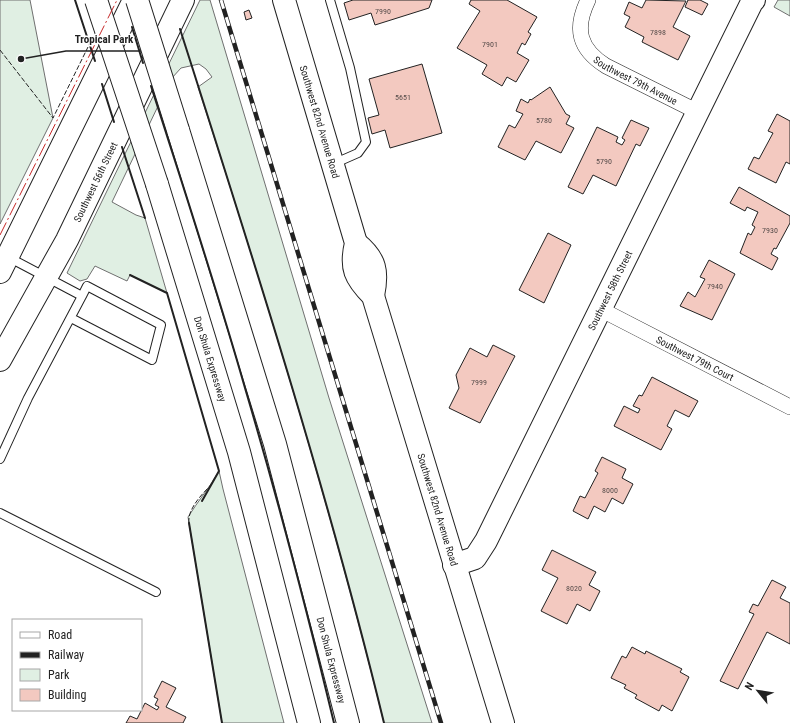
<svg xmlns="http://www.w3.org/2000/svg" width="790" height="723" font-family="'Roboto Condensed',sans-serif">
<style>
.green{fill:#e0efe3;stroke:#6f6f6f}
.building{fill:#f3c9c0;stroke:#222}
.lines{fill:none;stroke-linecap:round;stroke-linejoin:round}
.lane-casing{stroke:#222;stroke-width:10}
.street-casing{stroke:#222;stroke-width:16}
.secondary-casing{stroke:#222;stroke-width:24}
.highway-casing{stroke:#222;stroke-width:24}
.lane{stroke:#fff;stroke-width:8}
.street{stroke:#fff;stroke-width:15}
.secondary{stroke:#fff;stroke-width:22}
.highway{stroke:#fff;stroke-width:22}
.rail-casing{stroke:#222;stroke-width:4.5}
.rail{stroke:#fff;stroke-width:3;stroke-dasharray:9;stroke-linecap:butt}
.highway-bridge-casing{stroke:#222;stroke-width:24;stroke-linecap:butt}
.highway-bridge{stroke:#fff;stroke-width:22}
.fence{stroke:#222;stroke-width:1;stroke-dasharray:5 2;stroke-linecap:butt}
.wall{stroke:#222;stroke-width:2}
.power{stroke:#c62828;stroke-width:1;stroke-dasharray:14 3 2 3;stroke-linecap:butt}
.labels{text-anchor:middle;dominant-baseline:central;stroke-width:3;stroke-linejoin:round;paint-order:stroke}
.number-label{font-size:8px;fill:#564c4a}
.street-label{font-size:10px;fill:#222;stroke:#fff}
.leader{fill:none;stroke:#222;stroke-width:1.5}
.callout-dot{fill:#222;stroke:#fff;stroke-width:1.5}
.callout-label{font-size:11px;text-anchor:middle;font-weight:bold;fill:#222;stroke:#fff;stroke-width:3;stroke-linejoin:round;paint-order:stroke}
</style>
<rect width="100%" height="100%" fill="#fff"/>
<path class="green" d="M0,0H30L53,118L0,224Z
M200,0H210L329,398L432,723H384C331,508 266,297 198,87L212,77L206,69L199,64L181,68L171,79L112,202L136,215L145,218L167,293L130,275L127,281L95,266L87,279L80,281L67,273Z
M778,0H790V16L774,7Z
M219,471L223,489L284,723H222L188,517C198,501 210,487 219,471Z"/>
<path class="building" d="M353,0H432L429,8L375,25L371,13L349,20L344,3Z
M471,0H507L537,17L528,32L531,34L525,45L522,43L517,53L529,60L516,82L507,77L502,86L482,74L487,65L457,48L480,11L469,4Z
M646,0L686,1L673,27L690,36L678,60L642,42L644,37L625,27L630,17L624,14L629,2L642,8Z
M688,0H700L708,4L702,15L685,7Z
M249,10L252,18L246,20L244,12Z
M422,64L442,133L390,148L385,130L372,134L368,118L379,115L369,79Z
M550,87L566,114L570,116L566,124L574,128L561,153L536,141L525,160L498,147L509,125L515,128L523,114L516,111L521,99L528,103L530,99L531,100Z
M777,114L790,121V164L786,162L776,183L748,169L754,157L759,159L773,133L768,131Z
M631,120L649,128L640,146L636,144L616,186L593,175L583,194L568,187L597,127L618,137L616,142L622,145L625,140L622,138Z
M739,187L790,216V223L776,249L774,248L771,254L778,258L772,270L740,253L748,233L751,235L755,227L752,225L758,212L747,207L745,211L730,203Z
M548,233L571,245L544,303L519,290Z
M709,260L735,274L712,320L680,306L688,292L695,297L705,279L700,277Z
M493,345L515,356L480,423L449,408L459,388L456,375L470,348L487,357Z
M652,377L698,401L689,417L675,410L667,426L672,429L661,450L614,426L624,406L638,413L640,409L633,406L639,395L642,396Z
M602,457L626,469L622,478L633,484L623,504L612,498L605,512L594,506L588,519L573,511L580,496L585,498L598,473L595,471Z
M552,550L596,572L589,585L600,591L590,611L577,604L567,624L541,611L558,578L542,570Z
M772,580L786,587L780,598L790,603V644L767,632L738,689L720,681L754,614L749,612L753,604L758,606Z
M632,647L645,654L646,651L682,669L680,672L689,677L672,711L662,705L659,711L635,698L637,695L624,688L626,685L611,678L622,656L626,658Z
M162,681L176,688L166,707L186,717L183,723H126L130,716L137,719L145,703L157,710L159,707L155,705L158,699L154,697Z"/>
<g class="lines">
<defs>
<path id="lane" d="M330,0L350,68L366,142L358,153L333,164
M71,318L152,360L161,325L87,286L82,296
M0,459L28,398L82,296L8,257
M0,513L156,592"/>
<g id="street">
<path id="s1" d="M588,0C574,29 579,49 606,66L698,112"/>
<path id="s2" d="M600,309L790,407"/>
</g>
<g id="secondary">
<path id="s3" d="M284,0L356,243C350,268 355,278 373,296L503,723"/>
<path d="M356,243C376,259 378,272 373,296"/>
<path d="M0,272L134,0"/>
<path id="s4" d="M0,360L67,240L183,0"/>
<path id="s5" d="M454,565L475,558L486,541L752,2L754,0"/>
</g>
<g id="highway">
<path id="s6" d="M178,130L275,444L348,723"/>
<path id="s7" d="M157,184L239,452L309,723"/>
</g>
</defs>
<use href="#lane" class="lane-casing"/>
<use href="#street" class="street-casing"/>
<use href="#secondary" class="secondary-casing"/>
<use href="#highway" class="highway-casing"/>
<use href="#lane" class="lane"/>
<use href="#street" class="street"/>
<use href="#secondary" class="secondary"/>
<use href="#highway" class="highway"/>
<defs>
<path id="rail" d="M221,0L441,723"/>
</defs>
<use href="#rail" class="rail-casing"/>
<use href="#rail" class="rail"/>
<defs>
<path id="highway-bridge" d="M96,0L157,184
M137,0L178,130"/>
</defs>
<use href="#highway-bridge" class="highway-bridge-casing"/>
<use href="#highway-bridge" class="highway-bridge"/>
<path class="fence" d="M0,50L53,118L88,47
M189,523C187,509 203,493 212,484"/>
<path class="wall" d="M75,0L95,61
M132,27L143,63
M180,29C253,258 327,488 384,723
M102,84L114,122
M151,86C183,186 216,286 245,388C278,499 307,611 334,723
M122,147L145,218
M130,275L167,293L219,471L202,501
M189,523L222,723"/>
<path class="power" d="M0,235L117,0"/>
</g>
<g class="labels">
<g class="number-label">
<text x="383" y="11">7990</text>
<text x="658" y="32">7898</text>
<text x="490" y="44">7901</text>
<text x="403" y="97">5651</text>
<text x="544" y="120">5780</text>
<text x="604" y="161">5790</text>
<text x="770" y="230">7930</text>
<text x="715" y="286">7940</text>
<text x="479" y="382">7999</text>
<text x="610" y="490">8000</text>
<text x="574" y="588">8020</text>
</g>
<g class="street-label">
<text stroke="none"><textPath href="#s1" startOffset="110">Southwest 79th Avenue</textPath></text>
<text stroke="none"><textPath href="#s3" startOffset="127">Southwest 82nd Avenue Road</textPath></text>
<text stroke="none"><textPath href="#s4" startOffset="202">Southwest 56th Street</textPath></text>
<text stroke="none"><textPath href="#s5" startOffset="322">Southwest 58th Street</textPath></text>
<text stroke="none"><textPath href="#s2" startOffset="107">Southwest 79th Court</textPath></text>
<text stroke="none"><textPath href="#s7" startOffset="183">Don Shula Expressway</textPath></text>
<text stroke="none"><textPath href="#s3" startOffset="536">Southwest 82nd Avenue Road</textPath></text>
<text stroke="none"><textPath href="#s6" startOffset="552">Don Shula Expressway</textPath></text>
</g>
</g>
<path class="leader" d="M21 59L66 51H141"/>
<circle class="callout-dot" cx="21" cy="59" r="4"/>
<g class="callout-label">
<text x="104" y="43">Tropical Park</text>
</g>
<rect x="12" y="619" width="130" height="92" fill="#ffffff" stroke="#a7a7a7"/>
<rect x="20" y="632" width="20" height="6" fill="#ffffff" stroke="#a7a7a7"/>
<text x="48" y="639" font-size="12" fill="#222222">Road</text>
<rect x="20" y="652" width="20" height="6" fill="#222222" stroke="#a7a7a7"/>
<text x="48" y="659" font-size="12" fill="#222222">Railway</text>
<rect x="20" y="669" width="20" height="12" fill="#e0efe3" stroke="#a7a7a7"/>
<text x="48" y="679" font-size="12" fill="#222222">Park</text>
<rect x="20" y="689" width="20" height="12" fill="#f3c9c0" stroke="#a7a7a7"/>
<text x="48" y="699" font-size="12" fill="#222222">Building</text>
<g transform="translate(758 691) rotate(300)" stroke="#ffffff" stroke-width="3" paint-order="stroke">
<path d="M0-3L7 15L0 10L-7 15Z" fill="#222222"/>
<text y="-6" font-size="11" font-weight="bold" text-anchor="middle" fill="#222222">N</text>
</g>
</svg>
